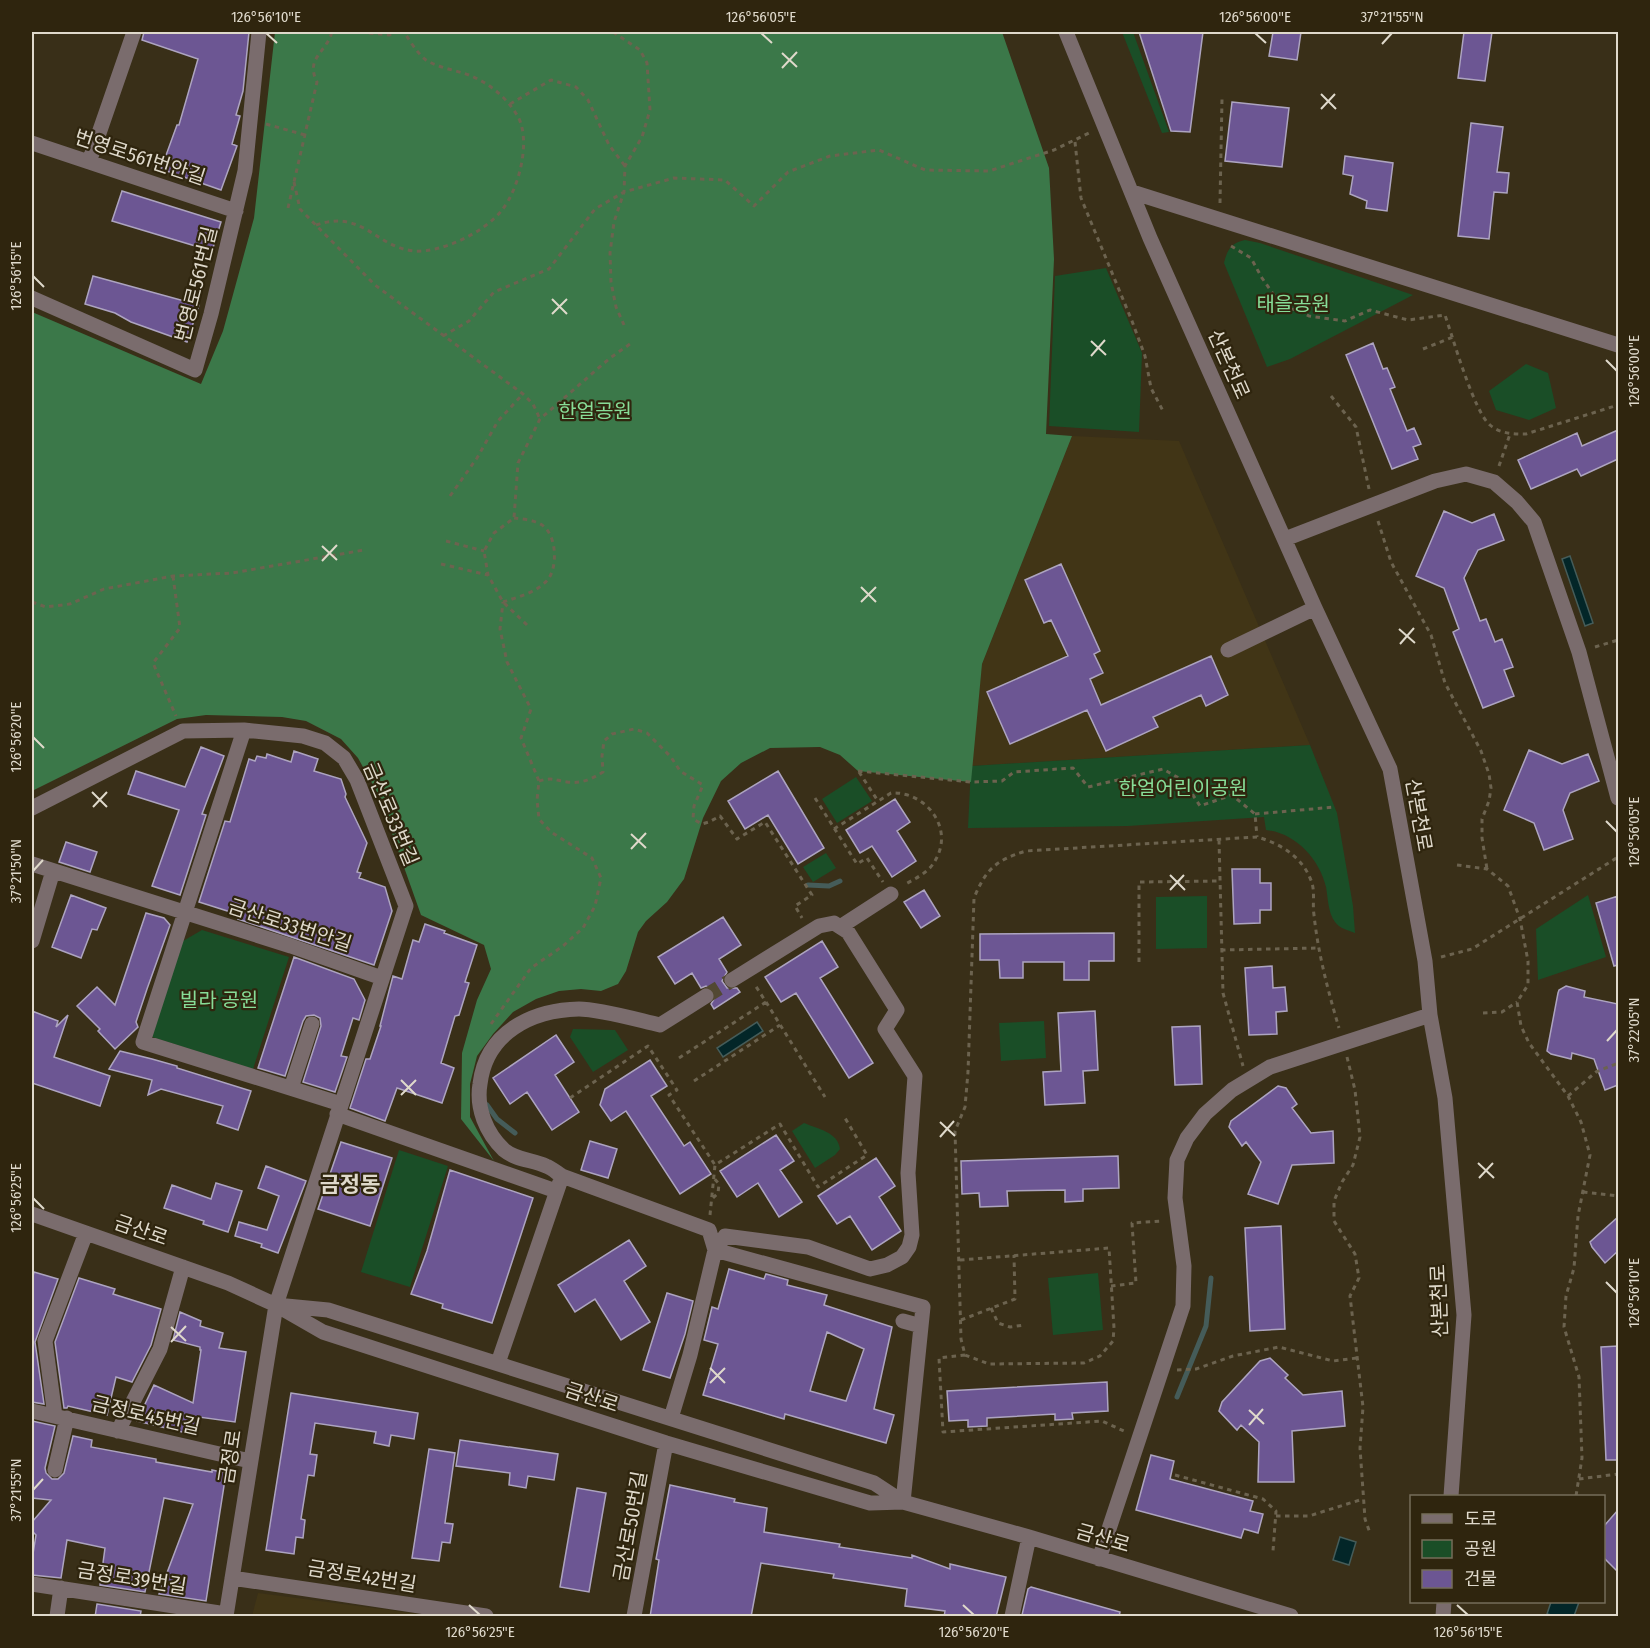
<svg xmlns="http://www.w3.org/2000/svg" width="1650" height="1648" font-family="'Fira Sans Condensed','Noto Sans KR',sans-serif">
<style>
.built{fill:#413516}
.green{fill:#1a4e27}
.forest{fill:#3b7849}
.water{fill:#032628;stroke:#455c59;stroke-width:1.5}
.lines{fill:none;stroke-linecap:round;stroke-linejoin:round}
.stream{stroke:#455c59;stroke-width:5}
.building{fill:#6c5693;stroke:#ada4c0;stroke-width:1.5;fill-rule:evenodd}
.minor-tunnel{stroke:#524833;stroke-width:15;stroke-dasharray:15 8;stroke-linecap:butt}
.path{stroke:#6c634f;stroke-width:3;stroke-dasharray:4.5 4.5;stroke-linecap:butt}
.minor{stroke:#7a6c6d;stroke-width:15}
.ticks{fill:none;stroke:#dfd9cb;stroke-width:2}
.labels{text-anchor:middle;dominant-baseline:central;stroke-width:4.5;stroke-linejoin:round;paint-order:stroke}
.street-label{font-size:20px;fill:#dfd9cb;stroke:#2f250e}
.park-label{font-size:20px;fill:#87dd97;stroke:#2f250e}
.quarter-label{font-size:22px;font-weight:bold;fill:#dfd9cb;stroke:#2f250e}
.neatline{fill:none;stroke:#dfd9cb;stroke-width:2}
.ticks-label{font-size:15px;text-anchor:middle;fill:#dfd9cb}
</style>
<rect width="100%" height="100%" fill="#392f18"/>
<path class="built" d="M1072,436L1179,441L1310,745L971,766L982,664Z
M258,1593L435,1616H252Z"/>
<path class="green" d="M1122,32H1133L1169,132L1162,133Z
M1245,240L1260,243L1413,295L1290,359L1267,367L1224,263C1227,250 1231,243 1245,240Z
M1106,268L1142,353L1139,432L1049,426L1055,276Z
M1526,364L1548,373L1556,408L1529,420L1496,410L1489,391Z
M1310,745L1337,813L1353,906L1355,933C1348,930 1340,929 1335,922C1328,913 1328,898 1326,887C1319,858 1295,833 1266,830L1264,817L1128,826L968,828L971,766Z
M856,777L872,801L837,823L822,799Z
M826,853L836,868L813,882L803,867Z
M1588,895L1606,957L1538,980L1536,929Z
M1207,896V948L1156,949V897Z
M202,930L289,957L253,1069L152,1037L183,941Z
M1044,1021L1046,1058L1001,1061L999,1023Z
M573,1029L615,1030L628,1050L593,1072L570,1037Z
M804,1123C818,1129 838,1132 840,1149L835,1155L815,1168L792,1131Z
M399,1150L448,1166L410,1287L361,1272Z
M1098,1273L1103,1330L1053,1335L1048,1278Z"/>
<path class="forest" d="M275,32H1002L1049,168L1054,259L1046,434L1072,436L982,664L971,782L858,771L840,755L820,747L770,748L741,763L721,781L703,818L684,879L667,902L646,921L638,932L626,971L618,984L601,991L581,989L559,991L536,999L513,1012L493,1034L477,1056L470,1084V1117L494,1161L461,1119L462,1053L477,1000L491,969L484,945L421,915L378,794L358,758L341,739L306,721L282,717L206,715L177,719L32,791V312L201,384L223,331L254,218Z"/>
<path class="water" d="M1570,556L1593,623L1585,626L1562,559Z
M757,1022L763,1031L723,1057L717,1048Z
M1340,1537L1356,1542L1349,1565L1333,1560Z
M1551,1602H1579L1574,1616H1556L1547,1614Z"/>
<g class="lines">
<path class="stream" d="M808,885L829,886L840,881
M487,1105L497,1119L515,1133
M1177,1397L1206,1326L1211,1278"/>
</g>
<path class="building" d="M144,32H249L243,91L236,115L240,116L232,144L237,146L221,190L161,169L177,125H179L198,59L142,40Z
M1139,32H1203L1190,132L1171,131Z
M1273,32H1301L1297,60L1269,56Z
M1464,32H1492L1485,81L1458,78Z
M1232,102L1289,108L1282,167L1225,161Z
M1471,123L1503,127L1497,172L1509,173L1507,193L1494,192L1489,239L1458,236Z
M1345,156L1393,163L1387,211L1366,208L1367,201L1350,194L1353,176L1343,174Z
M122,191L221,222L212,251L112,221Z
M93,276L199,305L187,342L131,322L115,313L85,304Z
M1373,343L1383,369L1387,368L1395,387L1390,389L1407,431L1414,428L1421,444L1413,447L1418,459L1392,469L1346,355Z
M1618,430V459L1581,476L1577,469L1531,489L1518,460L1577,433L1582,446Z
M1444,511L1472,523L1494,514L1504,540L1478,550L1464,578L1480,621L1486,619L1495,642L1502,639L1513,667L1504,670L1514,696L1483,708L1453,632L1459,629L1444,588L1416,576Z
M1061,564L1100,651L1094,654L1103,673L1090,679L1101,705L1211,656L1228,695L1206,706L1201,695L1153,717L1158,727L1106,751L1087,710L1010,744L987,692L1068,656L1051,620L1044,623L1025,580Z
M201,747L224,756L202,814L206,815L180,895L152,886L179,810L128,794L136,771L185,787Z
M1529,750L1562,764L1588,754L1599,781L1570,793L1563,810L1573,839L1544,850L1534,823L1504,810Z
M294,751L318,759L314,771L341,779L346,794L345,797L367,843L357,872L361,873L359,878L385,887L392,911L374,965L238,919L240,915L199,902L225,821L230,822L249,759L255,761L257,756L266,758L267,754L291,762Z
M778,771L824,848L798,864L768,815L745,829L728,801Z
M895,799L910,822L897,831L916,861L892,877L872,846L860,853L846,830Z
M66,842L97,852L90,872L59,862Z
M1232,869H1260V883H1271V910H1260V923L1234,924Z
M924,890L940,916L921,928L904,902Z
M71,895L106,908L97,930L92,929L81,958L52,947Z
M1618,896V965L1614,966L1596,903Z
M146,913L164,918L170,925L147,989L136,1022L138,1027L115,1049L98,1031L100,1029L77,1006L97,987L115,1005Z
M723,917L741,945L719,959L727,972L722,981L727,988H737L740,992L714,1009L711,1004L716,996L714,990L706,986L701,988L692,973L675,984L658,957Z
M425,924L445,931L444,933L477,945L465,982L469,983L459,1015L455,1016L441,1063L454,1068L442,1103L397,1088L385,1121L350,1108L366,1059H370L381,1026H380L393,976L402,979L413,940L419,942Z
M1114,933V961H1089V980H1064V962H1023V978H1000L999,960H980V934Z
M822,941L838,967L820,978L873,1063L849,1078L796,993L781,1002L765,977Z
M294,957L354,979L365,1000L359,1020L353,1018L341,1056L347,1057L335,1092L303,1082L321,1026L320,1018L314,1015L306,1016L303,1021L285,1076L258,1068Z
M1272,966L1273,988L1285,987L1287,1011L1276,1012L1277,1034L1249,1035L1245,968Z
M1566,986L1585,991L1584,997L1618,1004V1085L1605,1090L1594,1059L1572,1053L1571,1059L1551,1054L1547,1051L1558,993L1559,990Z
M32,1011L58,1021L56,1027L68,1015L54,1057L110,1076L100,1106L32,1083Z
M1095,1011L1098,1070L1083,1071L1085,1103L1045,1105L1043,1072L1061,1071L1058,1013Z
M1200,1026L1202,1084L1175,1085L1172,1027Z
M556,1035L574,1062L555,1075L579,1112L552,1130L527,1092L510,1104L493,1078Z
M120,1051L152,1059L177,1066V1068L251,1091L238,1130L217,1123L223,1106L161,1089L148,1095L152,1080L109,1069Z
M650,1060L667,1086L651,1096L684,1146L690,1142L711,1174L680,1194L626,1111L611,1121L600,1105L605,1089Z
M1278,1086L1286,1088L1297,1104L1292,1108L1311,1133L1333,1131L1334,1163L1292,1165L1278,1204L1248,1194L1261,1162L1246,1142L1242,1146L1229,1127L1231,1121Z
M776,1135L794,1161L780,1170L802,1202L779,1217L758,1183L737,1197L720,1171Z
M590,1141L617,1149L608,1178L581,1170Z
M341,1142L392,1158L370,1226L318,1209Z
M1118,1156L1119,1188L1083,1189V1201L1065,1202V1190L1007,1191L1008,1206L980,1207L979,1193L962,1194L961,1161Z
M876,1158L895,1186L879,1197L901,1231L872,1250L850,1216L837,1224L818,1196Z
M266,1166L306,1181L278,1253L261,1247L262,1244L235,1236L239,1222L267,1230L279,1196L258,1188Z
M450,1170L533,1198L492,1323L442,1308L443,1304L411,1294L427,1251Z
M216,1183L242,1191L228,1232L203,1224L204,1221L164,1208L172,1185L211,1199Z
M1618,1217V1251L1605,1263L1592,1247L1590,1242Z
M1281,1226L1285,1329L1250,1331L1245,1228Z
M629,1240L646,1266L624,1281L650,1322L621,1340L595,1299L575,1312L558,1285Z
M729,1269L764,1279L766,1274L788,1280L787,1285L827,1295L824,1305L892,1327L874,1409L894,1415L886,1443L785,1414L784,1419L703,1395L718,1344L704,1340L712,1307L718,1309ZM827,1332L864,1349L846,1401L810,1391Z
M34,1272L58,1279L35,1342L44,1404L32,1402V1280Z
M79,1278L115,1289L113,1294L161,1309L151,1345L132,1382L116,1377L107,1415L68,1406L67,1408H64L55,1342Z
M667,1293L693,1301L685,1334L670,1378L643,1370Z
M180,1312L201,1321L200,1326L223,1333L219,1348L246,1352L235,1422L199,1417L195,1435L137,1421L154,1385L193,1403L201,1350H200V1347L173,1340Z
M1618,1346V1460H1606L1601,1347Z
M1270,1358L1288,1375L1285,1378L1303,1395L1342,1391L1345,1426L1292,1431L1294,1482H1258L1259,1442L1241,1425L1237,1430L1219,1411L1222,1402L1260,1361Z
M1107,1382L1108,1411L1072,1413L1073,1419L1055,1420V1414L987,1418V1426L968,1427V1420L949,1421L947,1391Z
M291,1393L418,1413L414,1439L391,1435L389,1446L374,1443L376,1432L315,1423L310,1454L317,1455L314,1476L308,1475L301,1519L305,1520L303,1538L296,1537L294,1554L266,1550Z
M32,1421L55,1426L45,1468L46,1473L52,1479H58L64,1473L73,1436L92,1440L91,1447L156,1459V1462L212,1472V1470L226,1473L206,1601L159,1594L193,1504L164,1498L145,1592L100,1585L105,1548L67,1540L61,1578L32,1575V1560L36,1535L32,1531V1522L51,1500L32,1498Z
M460,1440L558,1454L554,1480L528,1476L526,1488L509,1485L510,1473L456,1466Z
M429,1449L455,1453L445,1523L453,1524L450,1543L442,1542L439,1561L412,1558Z
M1151,1455L1174,1461L1170,1479L1253,1501L1250,1511L1263,1514L1258,1533L1244,1529L1241,1538L1136,1510Z
M670,1485L735,1499L734,1502L767,1508L764,1532L840,1544L839,1547L912,1558V1555L950,1569V1564L1006,1577L996,1617H944L945,1611L905,1606L907,1589L833,1578L834,1574L761,1563L751,1617H650L659,1560L656,1559Z
M577,1488L606,1493L589,1592L560,1587Z
M1618,1510V1572L1604,1558V1526Z
M1031,1587L1120,1612L1119,1617L1022,1615L1028,1589Z
M97,1604L141,1611L140,1617H95Z"/>
<g class="lines">
<path class="minor-tunnel" d="M706,996L732,980"/>
<path class="path" d="M360,32L389,35L397,32
M613,32L640,50L647,63L650,110L642,137L625,166L624,192L614,222L610,253L611,282L616,307L624,325
M510,104L551,80L576,87L588,100L609,145L625,166
M266,124L305,135
M1075,142L1081,198L1132,321L1145,356L1151,388L1163,411
M294,182L300,209L375,285L523,394L533,404L540,419
M1220,203L1222,99
M288,208L317,82C305,58 326,53 332,32
M316,225C363,209 375,247 414,251C442,253 485,232 502,210C519,189 532,139 517,115C506,97 489,83 469,75C455,70 439,68 426,60C417,53 410,41 404,32
M1231,246L1251,258L1262,278L1283,308L1298,310L1309,316L1345,321L1370,310L1408,320L1445,315C1453,338 1474,412 1490,425C1500,434 1514,434 1526,434L1618,405
M443,336L469,321L494,292L549,269L595,209L624,192L674,178L725,180L754,206L788,172L830,156L879,150L925,170L989,171L1054,150L1091,132
M1423,349L1453,337
M1331,396L1356,427L1369,489
M1499,466L1510,434
M450,496L477,458L498,421L523,394
M1378,521L1391,562L1431,635L1445,683L1481,751L1489,774L1491,788L1489,801L1482,819V838L1487,869
M446,541L484,551
M441,564L488,575
M173,576L180,628L153,663L176,716
M32,602L46,607L70,604L104,589L173,576L232,573L364,550
M503,602C518,597 539,592 549,578C558,564 556,534 542,525C534,520 523,519 514,518
M527,625L503,602L488,575L484,551L494,533L514,518L518,463L540,419L610,358L630,344
M1595,647L1618,640
M858,771L971,782L1002,781L1014,772L1073,768L1088,787L1163,769L1184,781L1200,806L1232,795L1255,814L1257,837
M859,772L878,801
M539,781C553,777 554,780 567,782C581,784 592,779 603,772L602,756L604,741L612,734L634,729L647,733L671,757L680,771L703,785L694,806L693,819L702,824L709,822L720,816L737,839L765,822L812,895L795,906L802,918
M815,798L857,864L867,858L883,882
M1255,814L1335,807
M834,829L891,793C925,791 954,827 936,859C930,872 916,878 904,885
M1219,840L1223,993L1243,1066
M1457,865L1487,869L1508,886L1520,919L1528,961V985L1517,1002L1521,1026L1529,1043L1568,1096L1581,1122L1590,1155L1578,1216L1574,1268L1566,1296L1564,1327L1579,1377L1582,1458L1576,1496
M1221,950L1320,948
M1441,957L1472,949L1618,857
M1139,962V882L1220,881
M766,1002L825,1097
M1483,1013L1502,1012L1517,1002
M491,1024L531,968L563,946L583,928L595,906L601,878L592,858L551,832L539,819L537,800L539,781L521,738L531,709L507,662L500,629L503,602
M1347,1057L1355,1090L1360,1137L1353,1165L1342,1182L1334,1201V1221L1355,1254L1359,1278L1350,1296L1363,1407L1360,1448L1365,1519L1370,1533
M679,1058L766,1002L755,985
M694,1081L780,1025
M1568,1096L1596,1072L1618,1063
M570,1098L648,1046L677,1090L669,1095L715,1165
M1583,1192L1618,1196
M713,1198L718,1193L719,1184L713,1177
M710,1215L715,1165L780,1124L818,1187L867,1155L845,1118
M960,1260L1109,1248L1114,1328L1113,1341L1100,1356L1084,1363L989,1364L965,1355L961,1339L955,1131L965,1107L968,1072L974,898C986,869 996,860 1026,851L1257,837C1279,843 1301,856 1310,878C1316,890 1312,902 1314,915C1318,953 1328,991 1339,1028
M1111,1286L1136,1283L1132,1223L1161,1221
M991,1308L998,1323L1010,1327L1024,1325
M961,1320L1015,1299L1014,1255
M965,1355L939,1358L943,1432L1102,1421L1126,1432
M1177,1370L1196,1369L1233,1356L1279,1347L1333,1361L1357,1358
M1175,1475L1263,1499L1276,1511L1273,1551
M1579,1479L1618,1474
M1276,1516H1309L1363,1499"/>
<path class="minor" d="M1066,32L1150,238L1315,608L1390,769L1425,961L1430,1015L1445,1098L1464,1315L1451,1496
M32,143L236,211
M89,162L134,32
M1132,192L1618,345
M32,298L195,370L211,314L245,171L259,32
M1285,539L1435,481L1466,474L1494,482L1517,502L1534,522L1579,652L1618,798
M1228,650L1315,608
M244,730L143,1042L341,1104
M32,808L183,731L244,730L303,736L325,743L344,758L357,780L406,906L276,1305L226,1616
M32,864L291,946L382,978
M840,927L891,894
M32,941L53,871
M706,996L660,1025C638,1020 600,1009 579,1009C531,1010 486,1033 480,1084C476,1108 486,1133 504,1150C516,1160 533,1160 546,1166C552,1168 557,1173 562,1176L709,1230L715,1250L923,1307L903,1502
M291,1088L312,1024
M337,1114L556,1191
M32,1214L228,1283L276,1305L323,1332L666,1443L870,1503L903,1502
M276,1305L328,1310L874,1483L903,1502L1029,1537L1291,1616
M903,1321L921,1326
M498,1363L560,1182
M32,1411L250,1461
M55,1416L45,1341L86,1233
M671,1418L690,1355L715,1250L725,1236L808,1247L870,1269L887,1265L902,1257L909,1247L912,1235L908,1173L915,1076L885,1029L897,1010L848,932L834,923L819,926L732,980
M118,1431L160,1349L183,1267
M55,1470L67,1418
M1099,1559L1183,1306L1184,1266L1175,1198L1177,1160L1187,1138L1205,1114L1232,1090L1270,1067L1430,1015
M232,1578L486,1616
M32,1584L226,1614
M57,1616L61,1588
M634,1616L666,1443
M1012,1616L1029,1537
M1443,1616L1444,1602"/>
</g>
<path class="ticks" d="M266,33L277,43M761,33L772,43M1255,33L1266,43M1382,44L1392,33M782,53L797,67M782,68L797,52M1321,94L1336,109M1321,109L1335,94M33,276L44,287M552,299L567,314M552,314L567,299M1091,341L1106,355M1091,356L1105,340M1606,360L1617,371M322,546L337,560M322,561L337,545M861,587L876,602M861,602L876,587M1399,629L1415,643M1400,644L1414,628M33,737L44,748M92,792L107,807M93,807L107,792M1606,821L1617,832M631,834L646,848M631,849L646,833M33,871L43,860M1170,875L1185,890M1170,890L1184,875M1607,1041L1617,1030M401,1080L416,1095M401,1095L416,1080M940,1122L955,1136M940,1137L954,1121M1478,1163L1494,1178M1479,1178L1493,1163M33,1198L44,1209M1606,1282L1617,1293M171,1327L186,1341M171,1342L186,1326M710,1368L725,1383M710,1383L725,1368M1249,1410L1264,1424M1249,1425L1263,1409M33,1490L43,1479M469,1605L480,1615M963,1605L974,1615M1457,1605L1468,1615"/>
<g class="labels">
<g class="street-label">
<text transform="translate(140 157) rotate(18)">번영로561번안길</text>
<text transform="translate(196 284) rotate(-76)">번영로561번길</text>
<text transform="translate(1229 364) rotate(66)">산본천로</text>
<text transform="translate(391 814) rotate(67)">금산로33번길</text>
<text transform="translate(1419 815) rotate(80)">산본천로</text>
<text transform="translate(290 925) rotate(18)">금산로33번안길</text>
<text transform="translate(141 1230) rotate(19)">금산로</text>
<text transform="translate(1439 1301) rotate(-92)">산본천로</text>
<text transform="translate(592 1397) rotate(18)">금산로</text>
<text transform="translate(146 1415) rotate(13)">금정로45번길</text>
<text transform="translate(230 1457) rotate(-81)">금정로</text>
<text transform="translate(630 1526) rotate(-80)">금산로50번길</text>
<text transform="translate(1103 1538) rotate(16)">금산로</text>
<text transform="translate(362 1576) rotate(9)">금정로42번길</text>
<text transform="translate(132 1578) rotate(9)">금정로39번길</text>
</g>
<g class="park-label">
<text x="1293" y="304">태을공원</text>
<text x="595" y="411">한얼공원</text>
<text x="1183" y="788">한얼어린이공원</text>
<text x="219" y="1000">빌라 공원</text>
</g>
<g class="quarter-label">
<text x="350" y="1184">금정동</text>
</g>
</g>
<rect width="1650" height="1648" fill="none" stroke="#2f250e" stroke-width="66"/>
<rect x="1410" y="1495" width="195" height="108" fill="#2f250e" stroke="#756d5a" stroke-width="1.5"/>
<rect x="1422" y="1514" width="30" height="9" fill="#7a6c6d" stroke="#756d5a" stroke-width="1.5"/>
<text x="1464" y="1525" font-size="18" fill="#dfd9cb">도로</text>
<rect x="1422" y="1540" width="30" height="18" fill="#1a4e27" stroke="#756d5a" stroke-width="1.5"/>
<text x="1464" y="1555" font-size="18" fill="#dfd9cb">공원</text>
<rect x="1422" y="1570" width="30" height="18" fill="#6c5693" stroke="#756d5a" stroke-width="1.5"/>
<text x="1464" y="1585" font-size="18" fill="#dfd9cb">건물</text>
<rect x="33" y="33" width="1584" height="1582" class="neatline"/>
<g class="ticks-label">
<text x="266" y="22">126°56'10"E</text>
<text x="761" y="22">126°56'05"E</text>
<text x="1255" y="22">126°56'00"E</text>
<text x="1392" y="22">37°21'55"N</text>
<text transform="translate(16 276) rotate(-90)" y="5">126°56'15"E</text>
<text transform="translate(1634 371) rotate(-90)" y="5">126°56'00"E</text>
<text transform="translate(16 737) rotate(-90)" y="5">126°56'20"E</text>
<text transform="translate(1634 832) rotate(-90)" y="5">126°56'05"E</text>
<text transform="translate(16 871) rotate(-90)" y="5">37°21'50"N</text>
<text transform="translate(1634 1030) rotate(-90)" y="5">37°22'05"N</text>
<text transform="translate(16 1198) rotate(-90)" y="5">126°56'25"E</text>
<text transform="translate(1634 1293) rotate(-90)" y="5">126°56'10"E</text>
<text transform="translate(16 1490) rotate(-90)" y="5">37°21'55"N</text>
<text x="480" y="1637">126°56'25"E</text>
<text x="974" y="1637">126°56'20"E</text>
<text x="1468" y="1637">126°56'15"E</text>
</g>
</svg>
